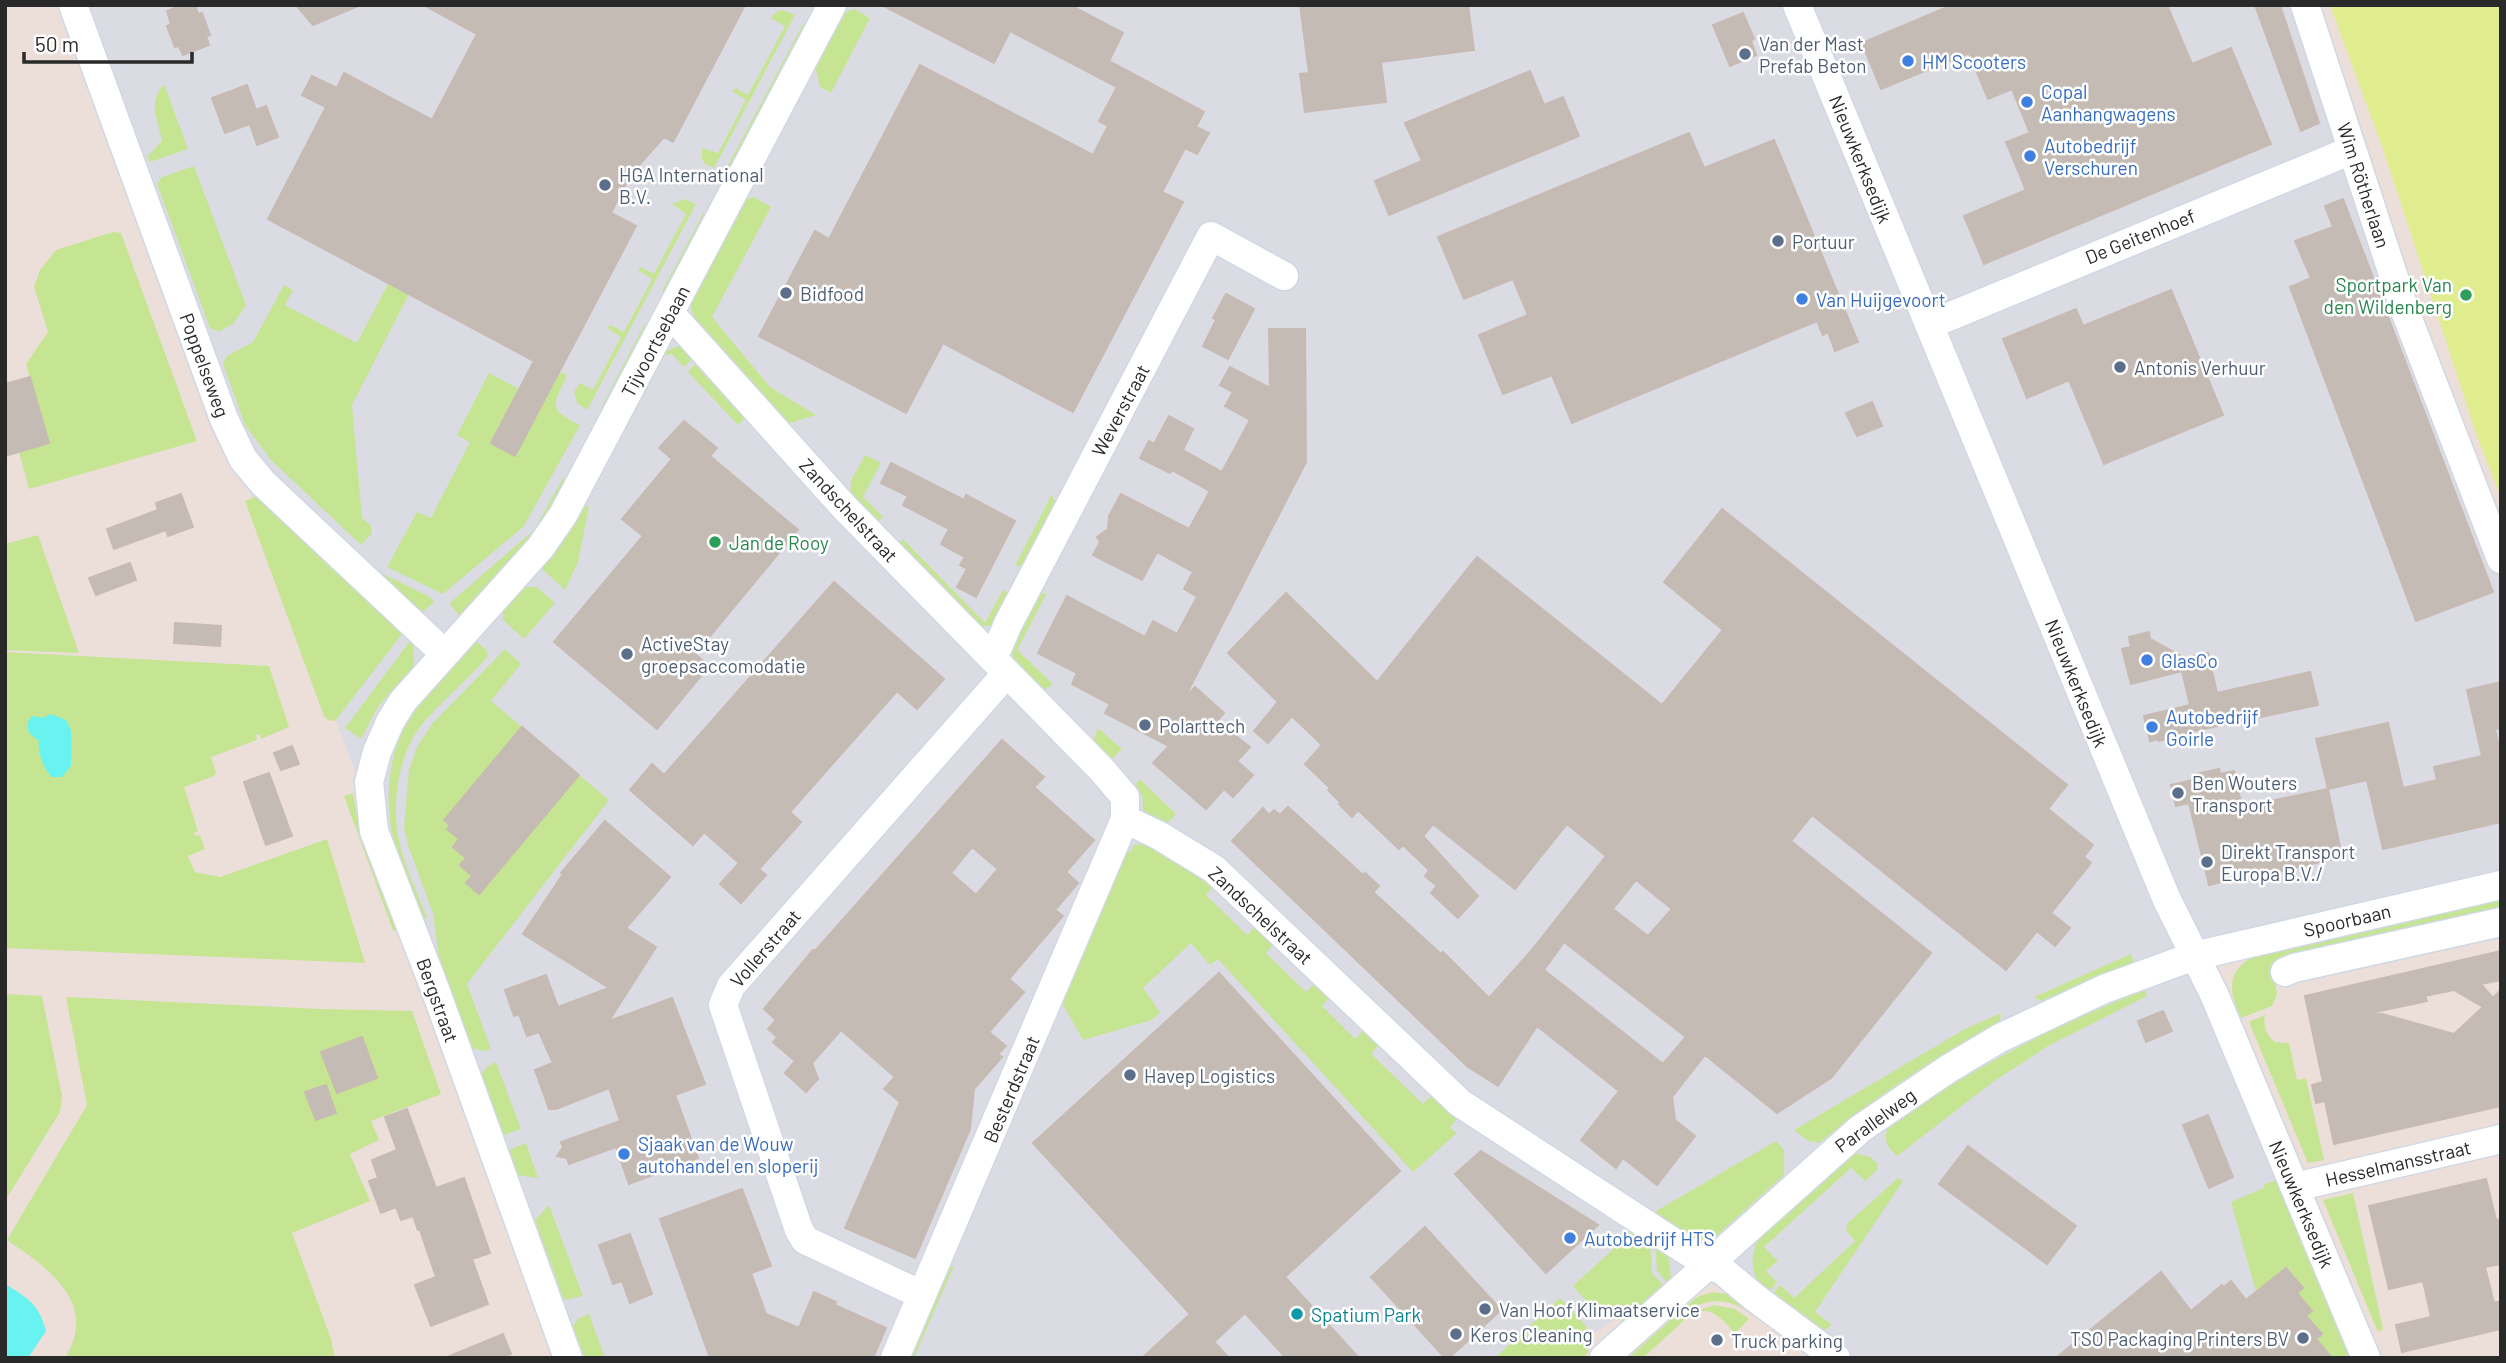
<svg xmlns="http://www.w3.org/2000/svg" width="2506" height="1363" font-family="Barlow,sans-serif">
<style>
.industrial{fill:#dbdbe4}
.green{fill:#c6e593}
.pitch{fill:#dfed8e}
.water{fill:#68f3f1}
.building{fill:#c4bbb5;stroke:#c7bab3;stroke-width:2;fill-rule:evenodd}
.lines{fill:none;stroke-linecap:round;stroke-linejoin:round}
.minor-casing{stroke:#cfd8e3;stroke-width:31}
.minor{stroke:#fff;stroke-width:28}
.service-dot{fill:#5c6f8a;stroke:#fff;stroke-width:2.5}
.shop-dot{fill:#3f7fe0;stroke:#fff;stroke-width:2.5}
.leisure-dot{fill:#2e9e5b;stroke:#fff;stroke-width:2.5}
.culture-dot{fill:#0f9aa8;stroke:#fff;stroke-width:2.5}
.labels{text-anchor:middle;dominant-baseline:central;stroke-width:5;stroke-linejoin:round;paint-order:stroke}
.service-label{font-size:19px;fill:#4e5e75;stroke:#fff;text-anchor:start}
.shop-label{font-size:19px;fill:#366cbe;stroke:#fff;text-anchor:start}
.street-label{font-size:19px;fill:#292929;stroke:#fff}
.leisure-label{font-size:19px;fill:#27864d;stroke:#fff;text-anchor:end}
.culture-label{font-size:19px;fill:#0d838f;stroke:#fff;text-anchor:start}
</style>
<rect width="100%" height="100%" fill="#ecdfda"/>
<path class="industrial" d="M71,5H2294L2402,328L2501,576V872L2201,967L2357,1358H1811L1695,1265L1558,1358H575L138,192Z"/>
<path class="green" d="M854,9L870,18L831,93L820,87L814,62L839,15Z
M782,10L795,15L714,168L705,164L702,159V148L718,153L746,100L732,91L735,88L748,95L785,26L770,18L776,12Z
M803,24L804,30L733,165L727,167Z
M164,84L188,149L150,162L147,157L162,141C158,119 147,104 164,84Z
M194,166L246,305L234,323L219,332L210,328L157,184L162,177Z
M753,197L771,207L712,317L770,387L816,415L787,424L695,321L691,308L693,294L740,202Z
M685,199L696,204L587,410L577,403L574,392L580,383L593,390L621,337L607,328L610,325L624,332L652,279L638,270L641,267L654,274L686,214L672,204Z
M704,212L705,219L666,296L662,291Z
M113,232L121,233L197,441L29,489L19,452L49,443L26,364L48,332L34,287L40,270L56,250Z
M389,282L409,294L352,405L362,518L371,526L372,533L361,545L271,460L245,425L223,364L227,356L253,342L284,285L293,290L285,305L357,343Z
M647,324L650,326L606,407L600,410L644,325Z
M679,346L687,348L697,355L684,367L672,354L665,355L627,427L623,426L663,352Z
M700,359L705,364L701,370L736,410L743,407L746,411L744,419L738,425L688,372Z
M560,372L567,375C553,407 547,408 580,425L524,526L443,594L387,567L417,512L431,518L470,442L457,435L489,373L519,389L491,443L515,456Z
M865,455L881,463L863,497L883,517L875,524L850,495L851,481Z
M563,478L569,481L526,546L460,616L451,606L450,603L534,530Z
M1052,494L1057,507L1026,566H1015Z
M259,495L405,630L335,721L328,720L324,716L245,501Z
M589,506L578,562L565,590L542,569L561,543L580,507Z
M38,535L79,653L5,650V544Z
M903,539L985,623L1003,590L1010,594L995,626H975L896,546Z
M379,572L430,597L434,602L419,615L380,579Z
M524,587H537L555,603L524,639L503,620V611Z
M1047,593L1017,650L1052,683V685L1042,691L1014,661L1012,653L1011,643L1038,594Z
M413,637L414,666L379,705L361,739L345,728Z
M475,640L487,651L488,656C468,680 444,699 424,722C399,751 392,799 398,836C403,863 417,891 427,917L422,919C412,891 398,862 392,833C384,792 390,743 415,709C433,684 455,662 475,640Z
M505,649L521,664L491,701L609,800L467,984L491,1049L483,1051L472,1048L439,958L433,914L408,845L404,828L409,770L417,747L432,724Z
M5,652L269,666L289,727L261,739L260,734L256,735L257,740L211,757L216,773L214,776L184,787L198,831L194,833L196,836L200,835L205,849L188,856L195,872L220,877L327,839L365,963L5,948Z
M1098,728L1122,749L1109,762L1093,742Z
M1140,779L1176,814L1162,829L1144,814L1142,796L1136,784Z
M353,793L358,822L397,930L393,931L344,796Z
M1147,843L1217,882L1206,895L1247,935L1258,924L1276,941L1266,953L1306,992L1318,980L1333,994L1322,1006L1355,1039L1367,1027L1382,1041L1371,1054L1423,1104L1432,1095L1459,1116L1450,1128L1457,1133L1413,1172L1218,959L1210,965L1191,943L1143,988L1160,1012L1152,1020L1083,1040L1062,1003L1060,996L1123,849L1131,852L1134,845Z
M2501,897V915L2274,975L2277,994L2272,1006L2241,1018C2229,991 2225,971 2255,956Z
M2131,954L2134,962L2041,1001L2034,997Z
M2145,990L2147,996L2048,1046L1993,1082L1897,1156C1887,1147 1882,1139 1889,1126C1973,1068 2050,1027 2145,990Z
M5,994L42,996L62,1096L60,1112L5,1201Z
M66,997L321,1009L412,1011L441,1094L371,1121L379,1140L350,1154L370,1201L292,1233L331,1339L335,1358H65C99,1303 48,1268 7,1240L87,1105Z
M2001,1013L2000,1021C1936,1057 1876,1096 1819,1143L1808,1141L1794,1130L1965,1029Z
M2265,1015C2263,1027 2266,1035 2275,1042L2289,1043L2297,1080L2306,1078L2324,1160L2308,1163L2249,1022Z
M496,1062L521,1129L504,1135L481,1074L488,1066Z
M1776,1141L1784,1150V1175L1705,1246L1678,1235L1651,1214Z
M526,1143L538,1178L518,1175L509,1150Z
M1854,1153L1870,1157L1877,1163V1170L1865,1181L1851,1168L1764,1247L1778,1261L1766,1271L1777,1282L1767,1295C1753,1278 1748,1261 1758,1240Z
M1898,1178L1903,1181L1815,1312L1832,1325L1823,1331L1771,1297L1780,1285L1794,1298L1855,1241L1846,1230L1848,1223Z
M2276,1180L2350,1358H2333L2317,1339L2323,1334L2307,1316L2313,1311L2298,1293L2303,1287L2287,1267L2256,1292L2231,1202L2264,1188L2263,1185Z
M2353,1193L2383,1329L2378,1332L2323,1200Z
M549,1205L583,1296L564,1300L535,1220Z
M1634,1230L1650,1242L1652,1273L1663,1285L1624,1321L1599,1316L1573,1286Z
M1655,1238L1667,1246L1671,1277L1666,1282L1657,1271Z
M954,1266L914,1358H905L943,1269Z
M1713,1292L1733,1295L1756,1310L1753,1316C1733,1299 1713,1297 1690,1309L1687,1305L1699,1296Z
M1560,1298L1587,1327L1588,1353L1583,1358H1495Z
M1714,1305L1735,1309L1749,1319L1735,1333C1723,1321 1713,1306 1695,1312Z
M1684,1308L1690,1315L1643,1358H1628Z
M589,1314L605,1358H585L573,1326L579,1318Z"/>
<path class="pitch" d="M2330,5H2501V497L2478,439L2384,152Z"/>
<path class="water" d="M51,714L66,720L71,730V766L62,777H52C44,770 37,752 39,741L29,733L27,723L32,716L43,718Z
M5,1284C28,1298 39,1304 46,1331L28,1358H5Z"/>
<path class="building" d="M182,5H195L198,14L202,13L210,35L206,36L209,45L183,55L179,46L175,47L167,26L171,24L167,11Z
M296,5H358V6L313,25Z
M424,5H745L673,142L664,137L639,165L634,173L632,172L611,213L636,226L515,456L491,443L534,361L268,219L326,107L302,95L312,76L337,88L344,73L432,120L477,34Z
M882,5H1070L1123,33L1109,61L1204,112L1196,127L1209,133L1197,154L1185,148L1162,192L1183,202L1073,412L943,343L906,413L759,336L815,231L829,239L920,65L1093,155L1108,126L1099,121L1117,87L1010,31L994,63Z
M1300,5H1468L1474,50L1381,62L1386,102L1305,112L1300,74L1309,73Z
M1952,5H2167L2192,64L2231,48L2271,144L1984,264L1964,216L2026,190L2006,142L2030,133L2012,89L1988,99L1969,53L1881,89L1862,43Z
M2255,5H2280L2319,123L2301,131Z
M1743,13L1754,39L1751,41L1756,55L1730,66L1713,25Z
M1530,71L1544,105L1563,97L1579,136L1389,215L1375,181L1422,161L1405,123Z
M247,85L256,110L266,106L278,137L257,145L250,124L225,133L212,98Z
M1689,133L1704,168L1774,140L1858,342L1835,351L1828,332L1823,335L1817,321L1572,423L1552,375L1503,394L1479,335L1528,315L1513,279L1464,299L1438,237Z
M2343,199L2493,592L2416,621L2290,287L2311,278L2295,241L2333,227L2325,206Z
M2171,290L2223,415L2104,464L2069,380L2027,398L2003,339L2076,309L2083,326Z
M1226,294L1254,309L1228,359L1203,346L1216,320L1213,318Z
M1269,329H1305L1306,462L1184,699L1195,687L1224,713L1217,721L1250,747L1237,761L1253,775L1233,797L1224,789L1206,809L1153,763L1169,746L1105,713L1110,704L1072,684L1077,673L1038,653L1067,596L1145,637L1153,621L1177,634L1197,597L1184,589L1193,572L1157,552L1142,580L1093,555L1100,542L1097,537L1108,529L1109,516L1121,494L1189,529L1210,491L1172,470L1170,473L1140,458L1149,441L1154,444L1169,416L1193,429L1183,450L1222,472L1250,420L1225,406L1233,392L1220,385L1230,367L1270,388Z
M30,377L49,443L5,456V384Z
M1872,402L1882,426L1857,436L1846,413Z
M684,421L717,448L710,456L798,530L695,654L709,666L657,729L554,642L643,536L622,519L672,459L659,448Z
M891,463L964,500L966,495L1015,521L976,597L957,587L967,569L960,565L965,557L941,544L949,529L903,505L908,496L881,483Z
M181,494L193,527L168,536L166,530L114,549L107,529L158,510L156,503Z
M1722,509L2067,785L2048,809L2093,845L2084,857L2091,863L2051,913L2070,928L2055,946L2037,931L2006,970L1812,815L1791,841L1931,953L1831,1078L1777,1113L1705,1055L1672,1097L1675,1120L1695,1136L1657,1185L1623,1158L1616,1168L1581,1140L1619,1091L1537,1026L1498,1086L1468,1067L1232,841L1263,808L1269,815L1274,810L1280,815L1288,807L1363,875L1365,873L1379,886L1373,892L1441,954L1443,952L1489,998L1531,951L1606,856L1567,824L1515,889L1433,824L1423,836L1478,896L1458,918L1431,893L1437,886L1425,876L1429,870L1403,845L1399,849L1358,810L1352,817L1339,804L1341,803L1328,790L1330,788L1305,764L1322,745L1292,716L1268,743L1254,731L1278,702L1228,653L1286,593L1377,682L1477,557L1662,705L1723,630L1664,582ZM1636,880L1672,909L1648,936L1613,909ZM1564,942L1686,1037L1663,1064L1544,970Z
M130,563L136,580L96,595L89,578Z
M834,582L944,679L917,709L897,691L790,812L801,822L759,869L766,875L741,903L720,884L739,863L704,832L693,845L630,790L652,764L664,775Z
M175,623L221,626L220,646L174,643Z
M2149,632L2150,639L2192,662L2191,657L2208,653L2217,693L2310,672L2318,705L2180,734L2181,736L2159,741V739L2150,741L2144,716L2190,705L2182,671L2131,684L2122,649L2131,647L2129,637Z
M2501,682V728L2495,729L2501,756V822L2383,849L2367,780L2328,789L2316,739L2388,723L2403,788L2437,780L2434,767L2482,756L2467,690Z
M522,727L579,775L479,894L466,883L472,876L460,865L466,858L453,847L459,839L447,829L450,825L444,820Z
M1002,740L1044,777L1034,787L1094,840L1066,872L1078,883L1055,910L1063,916L1009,979L1024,992L989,1032L1006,1046L998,1054L1002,1057L974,1089L970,1129L915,1258L845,1228L900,1102L884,1089L895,1077L841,1030L812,1063L818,1079L806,1092L785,1073L795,1061L773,1042L777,1037L768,1029L776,1020L764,1009L813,950L815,951ZM972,847L998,869L976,895L951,873Z
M292,746L299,764L281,770L274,753Z
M2219,769L2220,774L2234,771L2242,807L2328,789L2342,857L2235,882L2234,879L2209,885L2189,803L2176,806L2171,785L2197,779L2196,774Z
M269,773L292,836L266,845L244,782Z
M605,821L670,877L626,928L656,947L609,1021L672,998L705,1084L675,1095L698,1158L629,1184L616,1147L569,1164L567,1158L557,1156L563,1147L561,1142L620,1121L609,1088L556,1109H549L535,1070L553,1063L539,1032L527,1036L519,1014L514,1016L505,990L546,975L558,1007L609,988L523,934L563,874L561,873Z
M2501,951V980L2481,984L2493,998L2501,990V1106L2334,1144L2325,1101L2316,1103L2312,1085L2323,1082L2305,996ZM2454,990L2483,1007L2454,1034L2375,1012L2427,1001L2425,996Z
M1219,973L1400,1171L1285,1277L1359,1358H1286L1245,1313L1214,1342L1229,1358H1142L1190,1314L1033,1143Z
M2163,1011L2172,1031L2146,1042L2138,1021Z
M362,1037L377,1078L337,1093L321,1052Z
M326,1085L336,1113L316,1120L305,1092Z
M407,1109L436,1188L464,1178L490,1253L472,1259L488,1304L431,1326L415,1285L436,1277L420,1230H418L413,1216L401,1220L396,1207L381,1213L369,1181L378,1178L372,1160L397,1150L385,1117Z
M2208,1115L2233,1177L2209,1188L2183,1125Z
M1968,1146L2076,1226L2047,1264L1939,1184Z
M1481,1151L1598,1225L1546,1273L1455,1174Z
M2486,1179L2496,1220L2501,1219V1264L2485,1267L2494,1303L2501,1301V1329L2402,1352L2396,1325L2431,1317L2423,1281L2389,1289L2369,1206Z
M742,1189L771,1266L751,1273L766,1314L799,1328L814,1292L836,1302L835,1305L886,1328L873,1358H710L660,1219Z
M1425,1227L1501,1310L1449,1358H1445L1371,1277Z
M630,1234L652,1294L630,1303L622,1281L613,1284L599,1245Z
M2286,1268L2303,1288L2297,1293L2312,1311L2306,1316L2322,1334L2316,1339L2332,1358H2056L2161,1272L2191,1311L2222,1285L2224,1287L2231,1281L2246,1300Z
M503,1334L511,1354L501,1358H445Z"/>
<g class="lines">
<defs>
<path id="minor" d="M73,5L224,419L243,459L263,483L445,654
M1797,5L2167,900L2214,994L2366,1358
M2305,5L2405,311L2501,559
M670,313L845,508L1102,770L1125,797V819L1160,836L1214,869L1460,1103L1707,1264L1723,1271L1754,1297L1836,1358
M1929,325L2352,150
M993,659L1008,624L1211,236L1284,276
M2285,972L2294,968L2501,922
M2295,1187L2501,1139
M922,1295L805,1240L799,1230L723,1005L731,986L1007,673
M568,1358L435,989L374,831L369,782L377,752L390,722L403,701L540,548L563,515L832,5
M895,1358L1125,819
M1604,1358L1860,1129L1948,1069L2000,1038L2104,989L2194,956L2501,885"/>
</defs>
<use href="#minor" class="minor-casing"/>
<use href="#minor" class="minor"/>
</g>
<g class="service-dot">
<circle cx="1745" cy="54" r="7"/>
<circle cx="605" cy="185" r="7"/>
<circle cx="1778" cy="241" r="7"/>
<circle cx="786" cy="293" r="7"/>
<circle cx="2120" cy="367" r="7"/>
<circle cx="627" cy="654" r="7"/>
<circle cx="1145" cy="725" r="7"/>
<circle cx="2178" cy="793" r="7"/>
<circle cx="2207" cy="862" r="7"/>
<circle cx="1130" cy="1075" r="7"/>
<circle cx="1485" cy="1309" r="7"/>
<circle cx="1456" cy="1334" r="7"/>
<circle cx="2303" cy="1338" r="7"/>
<circle cx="1717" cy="1340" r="7"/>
</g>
<g class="shop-dot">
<circle cx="1908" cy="61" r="7"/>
<circle cx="2027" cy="102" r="7"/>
<circle cx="2030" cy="156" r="7"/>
<circle cx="1802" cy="299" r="7"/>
<circle cx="2147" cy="660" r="7"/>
<circle cx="2152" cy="727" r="7"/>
<circle cx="624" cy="1154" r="7"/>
<circle cx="1570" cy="1238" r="7"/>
</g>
<g class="leisure-dot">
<circle cx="2466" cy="295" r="7"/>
<circle cx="715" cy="542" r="7"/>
</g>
<circle class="culture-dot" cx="1297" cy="1314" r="7"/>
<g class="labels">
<g class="service-label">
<text x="1759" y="43">Van der Mast<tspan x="1759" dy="22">Prefab Beton</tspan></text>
<text x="619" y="174">HGA International<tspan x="619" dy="22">B.V.</tspan></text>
<text x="1792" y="241">Portuur</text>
<text x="800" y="293">Bidfood</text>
<text x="2134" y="367">Antonis Verhuur</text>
<text x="641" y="643">ActiveStay<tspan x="641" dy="22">groepsaccomodatie</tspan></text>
<text x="1159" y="725">Polarttech</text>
<text x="2192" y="782">Ben Wouters<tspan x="2192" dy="22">Transport</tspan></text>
<text x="2221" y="851">Direkt Transport<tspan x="2221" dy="22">Europa B.V./</tspan></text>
<text x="1144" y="1075">Havep Logistics</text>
<text x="1499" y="1309">Van Hoof Klimaatservice</text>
<text x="1470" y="1334">Keros Cleaning</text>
<text x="2289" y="1338" text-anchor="end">TSO Packaging Printers BV</text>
<text x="1731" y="1340">Truck parking</text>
</g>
<g class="shop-label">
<text x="1922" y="61">HM Scooters</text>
<text x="2041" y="91">Copal<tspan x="2041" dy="22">Aanhangwagens</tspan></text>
<text x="2044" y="145">Autobedrijf<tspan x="2044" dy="22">Verschuren</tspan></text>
<text x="1816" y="299">Van Huijgevoort</text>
<text x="2161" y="660">GlasCo</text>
<text x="2166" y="716">Autobedrijf<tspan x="2166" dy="22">Goirle</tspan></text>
<text x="638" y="1143">Sjaak van de Wouw<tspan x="638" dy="22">autohandel en sloperij</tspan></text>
<text x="1584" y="1238">Autobedrijf HTS</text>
</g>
<g class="street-label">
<text transform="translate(1861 159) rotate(68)">Nieuwkerksedijk</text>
<text transform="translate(2364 185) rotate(72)">Wim Rötherlaan</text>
<text transform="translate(2140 236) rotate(-22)">De Geitenhoef</text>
<text transform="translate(655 341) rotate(-62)">Tijvoortsebaan</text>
<text transform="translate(205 365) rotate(70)">Poppelseweg</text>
<text transform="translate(1120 410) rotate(-62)">Weverstraat</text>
<text transform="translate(849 510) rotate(47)">Zandschelstraat</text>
<text transform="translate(2077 683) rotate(68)">Nieuwkerksedijk</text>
<text transform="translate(1261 915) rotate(43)">Zandschelstraat</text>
<text transform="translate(2347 920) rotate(-13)">Spoorbaan</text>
<text transform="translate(765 948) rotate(-49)">Vollerstraat</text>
<text transform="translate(438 1000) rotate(70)">Bergstraat</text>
<text transform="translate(1011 1089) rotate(-67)">Besterdstraat</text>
<text transform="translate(1875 1120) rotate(-36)">Parallelweg</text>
<text transform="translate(2398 1163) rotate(-13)">Hesselmansstraat</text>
<text transform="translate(2302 1204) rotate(67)">Nieuwkerksedijk</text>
</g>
<g class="leisure-label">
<text x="2452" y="284">Sportpark Van<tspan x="2452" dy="22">den Wildenberg</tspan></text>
<text x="729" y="542" text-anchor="start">Jan de Rooy</text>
</g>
<g class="culture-label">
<text x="1311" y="1314">Spatium Park</text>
</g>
</g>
<rect width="2506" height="1363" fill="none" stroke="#292929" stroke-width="14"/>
<path d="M24 52v10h168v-10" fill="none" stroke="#292929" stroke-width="3.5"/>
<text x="35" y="52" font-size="21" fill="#292929" stroke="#ffffff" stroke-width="5" paint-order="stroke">50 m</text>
</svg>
